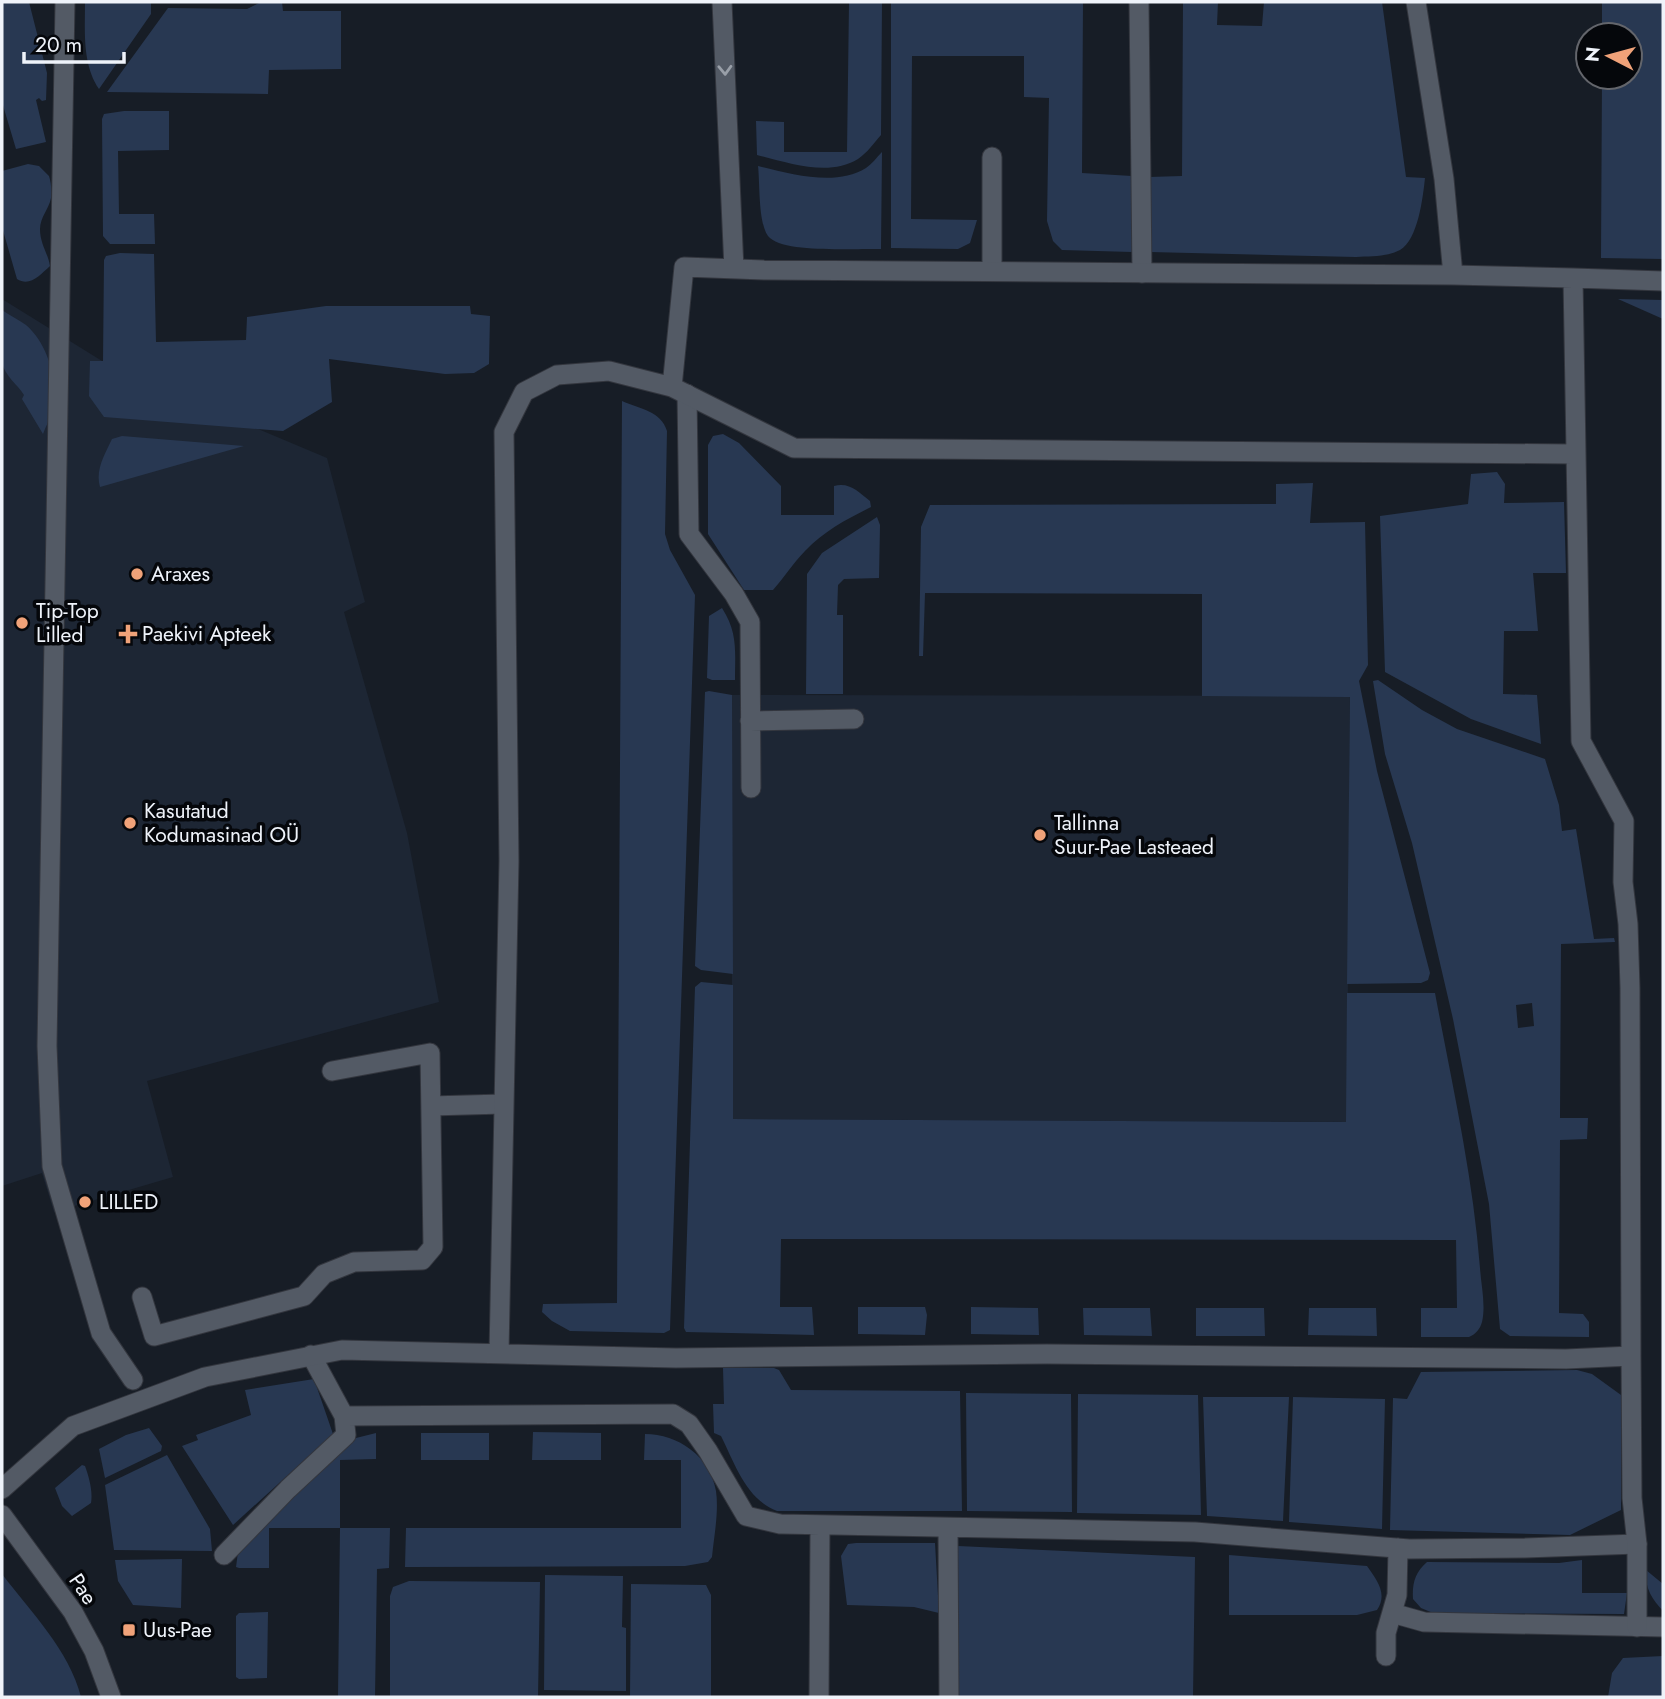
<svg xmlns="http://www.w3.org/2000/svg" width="1665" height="1699" font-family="Jost,sans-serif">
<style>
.built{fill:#1d2634}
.green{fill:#283852;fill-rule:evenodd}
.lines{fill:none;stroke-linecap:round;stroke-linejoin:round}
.service-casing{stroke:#33363e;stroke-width:21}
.pedestrian-casing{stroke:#33363e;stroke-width:21}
.minor-casing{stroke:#33363e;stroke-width:21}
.tertiary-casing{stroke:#33363e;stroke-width:21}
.service{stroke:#535a65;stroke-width:19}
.pedestrian{stroke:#535a65;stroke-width:19}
.minor{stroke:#535a65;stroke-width:19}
.tertiary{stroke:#535a65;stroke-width:19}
.oneway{stroke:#999fa8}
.poi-dot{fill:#f0a279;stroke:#05070b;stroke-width:2.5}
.labels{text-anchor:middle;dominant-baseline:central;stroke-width:7;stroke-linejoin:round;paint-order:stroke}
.poi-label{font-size:21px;fill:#eff3fa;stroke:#05070b;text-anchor:start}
.street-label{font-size:21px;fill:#eff3fa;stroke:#05070b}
</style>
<rect width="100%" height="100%" fill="#171d26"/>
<path class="built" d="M2,299L115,369L327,458L365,602L344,612L407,833L439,1002L147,1081L173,1177L54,1212L42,1173L2,1186Z
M732,695L1350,696L1347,1122L732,1119Z"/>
<path class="green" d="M2,2H29L47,73L46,100L42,101L39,98L36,100L46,142L16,149L2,102Z
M85,2H151V14L99,89C82,64 85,31 85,2Z
M261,2H282L283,11H341V69L269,70L268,94L107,92L168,8L247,9Z
M849,2H882L881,135C874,143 867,153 858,159C829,177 789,163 757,155L756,121L784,122V152H847Z
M891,2H1083L1082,173L1132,176V252L1062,250L1053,241L1047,221L1049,98L1024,97V56H912L911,219L977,220L970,243L958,249L891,248Z
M1183,2H1218L1217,25L1262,26L1264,2H1382L1406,177L1425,178C1423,197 1418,240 1400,250C1387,257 1371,256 1356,257L1150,252L1149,177L1182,176Z
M1602,2H1663V259L1601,258L1602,77H1630V35H1602Z
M124,111H169V150L118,151L119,214H154L155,244H110L103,236L102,119L104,114Z
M882,152L881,249C857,248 782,254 768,236C758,222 760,183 758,166C791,174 836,187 866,168C872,164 877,157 882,152Z
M28,164L39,166L49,176C51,182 52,191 51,198C49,209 40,217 40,229C40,244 48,253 50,266C40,275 30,287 17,279L2,227V171Z
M120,253L154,254L156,342L246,340L247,317L326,306H470L471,314L490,316L489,364L474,373L445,374L329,359L332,402L283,431L104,417L89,396L90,361H103L104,260L106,256Z
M1618,299L1663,300V319Z
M2,310C9,315 19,320 26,325C48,344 58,380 53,408C51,417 46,426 43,434L22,399L24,395C18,385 5,376 2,363C0,347 2,327 2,310Z
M622,401C640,409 661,411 667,431L665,534L670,550L695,595L670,1330L664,1333L570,1331L552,1321L542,1312L543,1304L617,1303Z
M723,434L739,443L781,486V515H834V486C850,482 858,492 870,501L871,507C847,519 824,531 805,551C793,563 784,578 773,590H744L708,534V445L713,436Z
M122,436L244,446L100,487C95,470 105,454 112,439Z
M1497,472L1505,484L1504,503L1564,502L1566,573H1533L1538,631H1504L1503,694L1537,695L1541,744L1471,719L1385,672L1380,516L1468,504L1471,474Z
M1313,483L1310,523L1365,522L1368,665L1359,681L1377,771L1430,973L1428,980L1421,983L1347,984L1350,697L1202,696V594L925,593L923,656H919L921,527L930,505L1276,504V484Z
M877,517L880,525L879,578L844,579L838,585L837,615H843V694H806L807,574L822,553Z
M722,608C738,633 735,651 735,680H712L707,678L709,616Z
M1378,680L1422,710L1457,729L1545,759L1559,805L1562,831L1576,829L1594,939L1614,938L1615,942L1561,944L1560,1118H1588L1587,1139L1560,1140L1559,1313L1583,1314L1589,1322V1337L1510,1336L1500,1329L1489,1204L1453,1019L1412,843L1385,754L1373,681ZM1532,1003L1534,1026L1518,1028L1516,1005Z
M709,691L732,695L733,974L701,970L695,966L705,692Z
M701,982L733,985V1119L1346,1122L1347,993H1435C1452,1084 1473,1176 1480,1268C1481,1285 1486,1305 1482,1322C1480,1329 1476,1334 1469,1337H1421V1308H1457L1456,1240L781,1239L780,1307H812L814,1335L686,1332L684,1328L695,987Z
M858,1307H925L927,1315L925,1335L858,1334Z
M971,1307L1038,1308L1039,1335L971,1334Z
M1083,1308H1150L1152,1336L1084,1335Z
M1196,1308H1264L1265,1336H1196Z
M1309,1308H1376L1377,1336L1308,1335Z
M723,1368H774L779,1370L791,1390L960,1391L962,1511H777C746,1499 735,1464 721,1436L714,1433L713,1404H724Z
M1577,1370L1592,1374L1621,1395V1510L1570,1535L1390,1530L1393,1398L1407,1399L1421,1372Z
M314,1379L333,1434L233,1525L182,1446L198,1440L196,1435L251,1415L245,1390Z
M966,1393L1071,1394L1072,1512L967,1511Z
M1078,1394L1198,1395L1201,1515L1077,1513Z
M1203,1397H1289L1283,1521L1207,1516Z
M1293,1397L1385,1399L1382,1529L1289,1522Z
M149,1428L162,1446L161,1451L105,1478L99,1449L126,1435Z
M533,1432L601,1433V1460H532Z
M376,1433V1459L340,1460V1528H390L389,1568L377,1569L375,1697H338L340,1528H269V1568H239L236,1567L238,1552L244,1542L351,1443L356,1438Z
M421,1433H489V1460H421Z
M645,1434C678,1434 710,1456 716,1491C719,1512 714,1536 712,1557L708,1562L685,1566L405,1567L406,1528H681V1460H644Z
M167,1455L210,1529L212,1551L114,1550L105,1485Z
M82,1465L85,1466C89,1477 93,1491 91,1503L72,1516L62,1506L55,1488Z
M856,1543H935L939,1613L914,1607L847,1605L841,1556L848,1544Z
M958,1546L1195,1557L1193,1697H958Z
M1229,1555L1367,1566C1377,1580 1388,1594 1377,1610L1357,1615H1229Z
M182,1559L181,1608L133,1605L118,1581L115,1560Z
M1582,1560V1593H1627L1624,1614L1433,1613L1421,1608L1413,1599C1412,1584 1415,1572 1427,1562L1559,1563Z
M1646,1570L1663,1584V1611C1651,1598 1645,1588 1646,1570Z
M2,1574C31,1612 69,1650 81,1697H2Z
M545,1575L623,1576L622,1627L626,1628V1691L544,1690Z
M409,1581L540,1582L538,1697H390V1596L393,1587Z
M631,1584L706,1585L711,1595V1697H548H630Z
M268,1612L267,1678L239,1679L236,1677V1616L239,1613Z
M1663,1656V1697H1608L1612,1673L1623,1658Z"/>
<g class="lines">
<defs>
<path id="service" d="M1139,2L1142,273
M992,157V271
M687,394L689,534L734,594L750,622L751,788
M750,721L854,719
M431,1106L503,1104
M142,1297L154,1336L304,1296L324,1274L354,1262L422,1260L433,1247L430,1053L332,1071
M311,1355L344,1416L673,1414L689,1424L708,1451L746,1516L780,1524L1195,1532L1409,1549L1525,1548L1637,1544
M948,1528L949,1697
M224,1555L288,1489L346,1435L344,1416
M1392,1613L1424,1622L1663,1627
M1386,1656V1633L1397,1595L1398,1548
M819,1697L820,1526"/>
<path id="pedestrian" d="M65,2L47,1046L52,1166L101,1333L133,1380"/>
<path id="minor" d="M722,2L734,269
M1416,2L1444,179L1453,275
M672,387L794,448L1574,454
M499,1353L509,861L504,432L524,392L557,375L609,371L672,387L684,267L764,270L1453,275L1573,278
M1631,1356L1630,988L1628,924L1623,882L1624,821L1581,741L1573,278L1663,281
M2,1489L73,1426L205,1377L342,1350L676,1358L1047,1354L1566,1359L1631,1356L1632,1498L1637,1544V1627"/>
<path id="tertiary" d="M2,1515L73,1612L94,1651L111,1697"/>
</defs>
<use href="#service" class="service-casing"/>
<use href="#pedestrian" class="pedestrian-casing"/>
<use href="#minor" class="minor-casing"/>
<use href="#tertiary" class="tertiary-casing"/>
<use href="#service" class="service"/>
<use href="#pedestrian" class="pedestrian"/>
<use href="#minor" class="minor"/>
<use href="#tertiary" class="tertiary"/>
</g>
<defs><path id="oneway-chevron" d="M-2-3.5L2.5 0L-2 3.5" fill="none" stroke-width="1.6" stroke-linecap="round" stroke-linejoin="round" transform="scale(1.75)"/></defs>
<use class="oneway" href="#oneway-chevron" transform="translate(725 70) rotate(88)"/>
<g class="poi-dot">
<circle cx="137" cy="574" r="7"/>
<circle cx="22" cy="623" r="7"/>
<path d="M124.5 623.5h7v7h7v7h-7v7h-7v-7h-7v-7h7z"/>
<circle cx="130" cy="823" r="7"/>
<circle cx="1040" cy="835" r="7"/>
<circle cx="85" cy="1202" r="7"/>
<rect x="122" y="1623" width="14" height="14" rx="3.5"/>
</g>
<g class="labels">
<g class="poi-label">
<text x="151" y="574">Araxes</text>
<text x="36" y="611">Tip-Top<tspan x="36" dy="24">Lilled</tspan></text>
<text x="142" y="634">Paekivi Apteek</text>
<text x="144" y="811">Kasutatud<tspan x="144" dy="24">Kodumasinad OÜ</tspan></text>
<text x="1054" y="823">Tallinna<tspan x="1054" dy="24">Suur-Pae Lasteaed</tspan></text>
<text x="99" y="1202">LILLED</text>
<text x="143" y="1630">Uus-Pae</text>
</g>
<g class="street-label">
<text transform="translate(83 1589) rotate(56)">Pae</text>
</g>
</g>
<rect width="1665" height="1699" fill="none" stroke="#eff3fa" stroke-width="7"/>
<g transform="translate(1609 56) rotate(276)"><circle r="33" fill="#05070b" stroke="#63656b" stroke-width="2"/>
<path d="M0-5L12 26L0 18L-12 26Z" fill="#f0a279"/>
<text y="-10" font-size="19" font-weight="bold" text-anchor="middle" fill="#eff3fa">N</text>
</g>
<path d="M24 52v10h100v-10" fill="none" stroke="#eff3fa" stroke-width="3.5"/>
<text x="35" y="52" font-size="21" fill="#eff3fa" stroke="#05070b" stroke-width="5" paint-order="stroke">20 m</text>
</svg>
